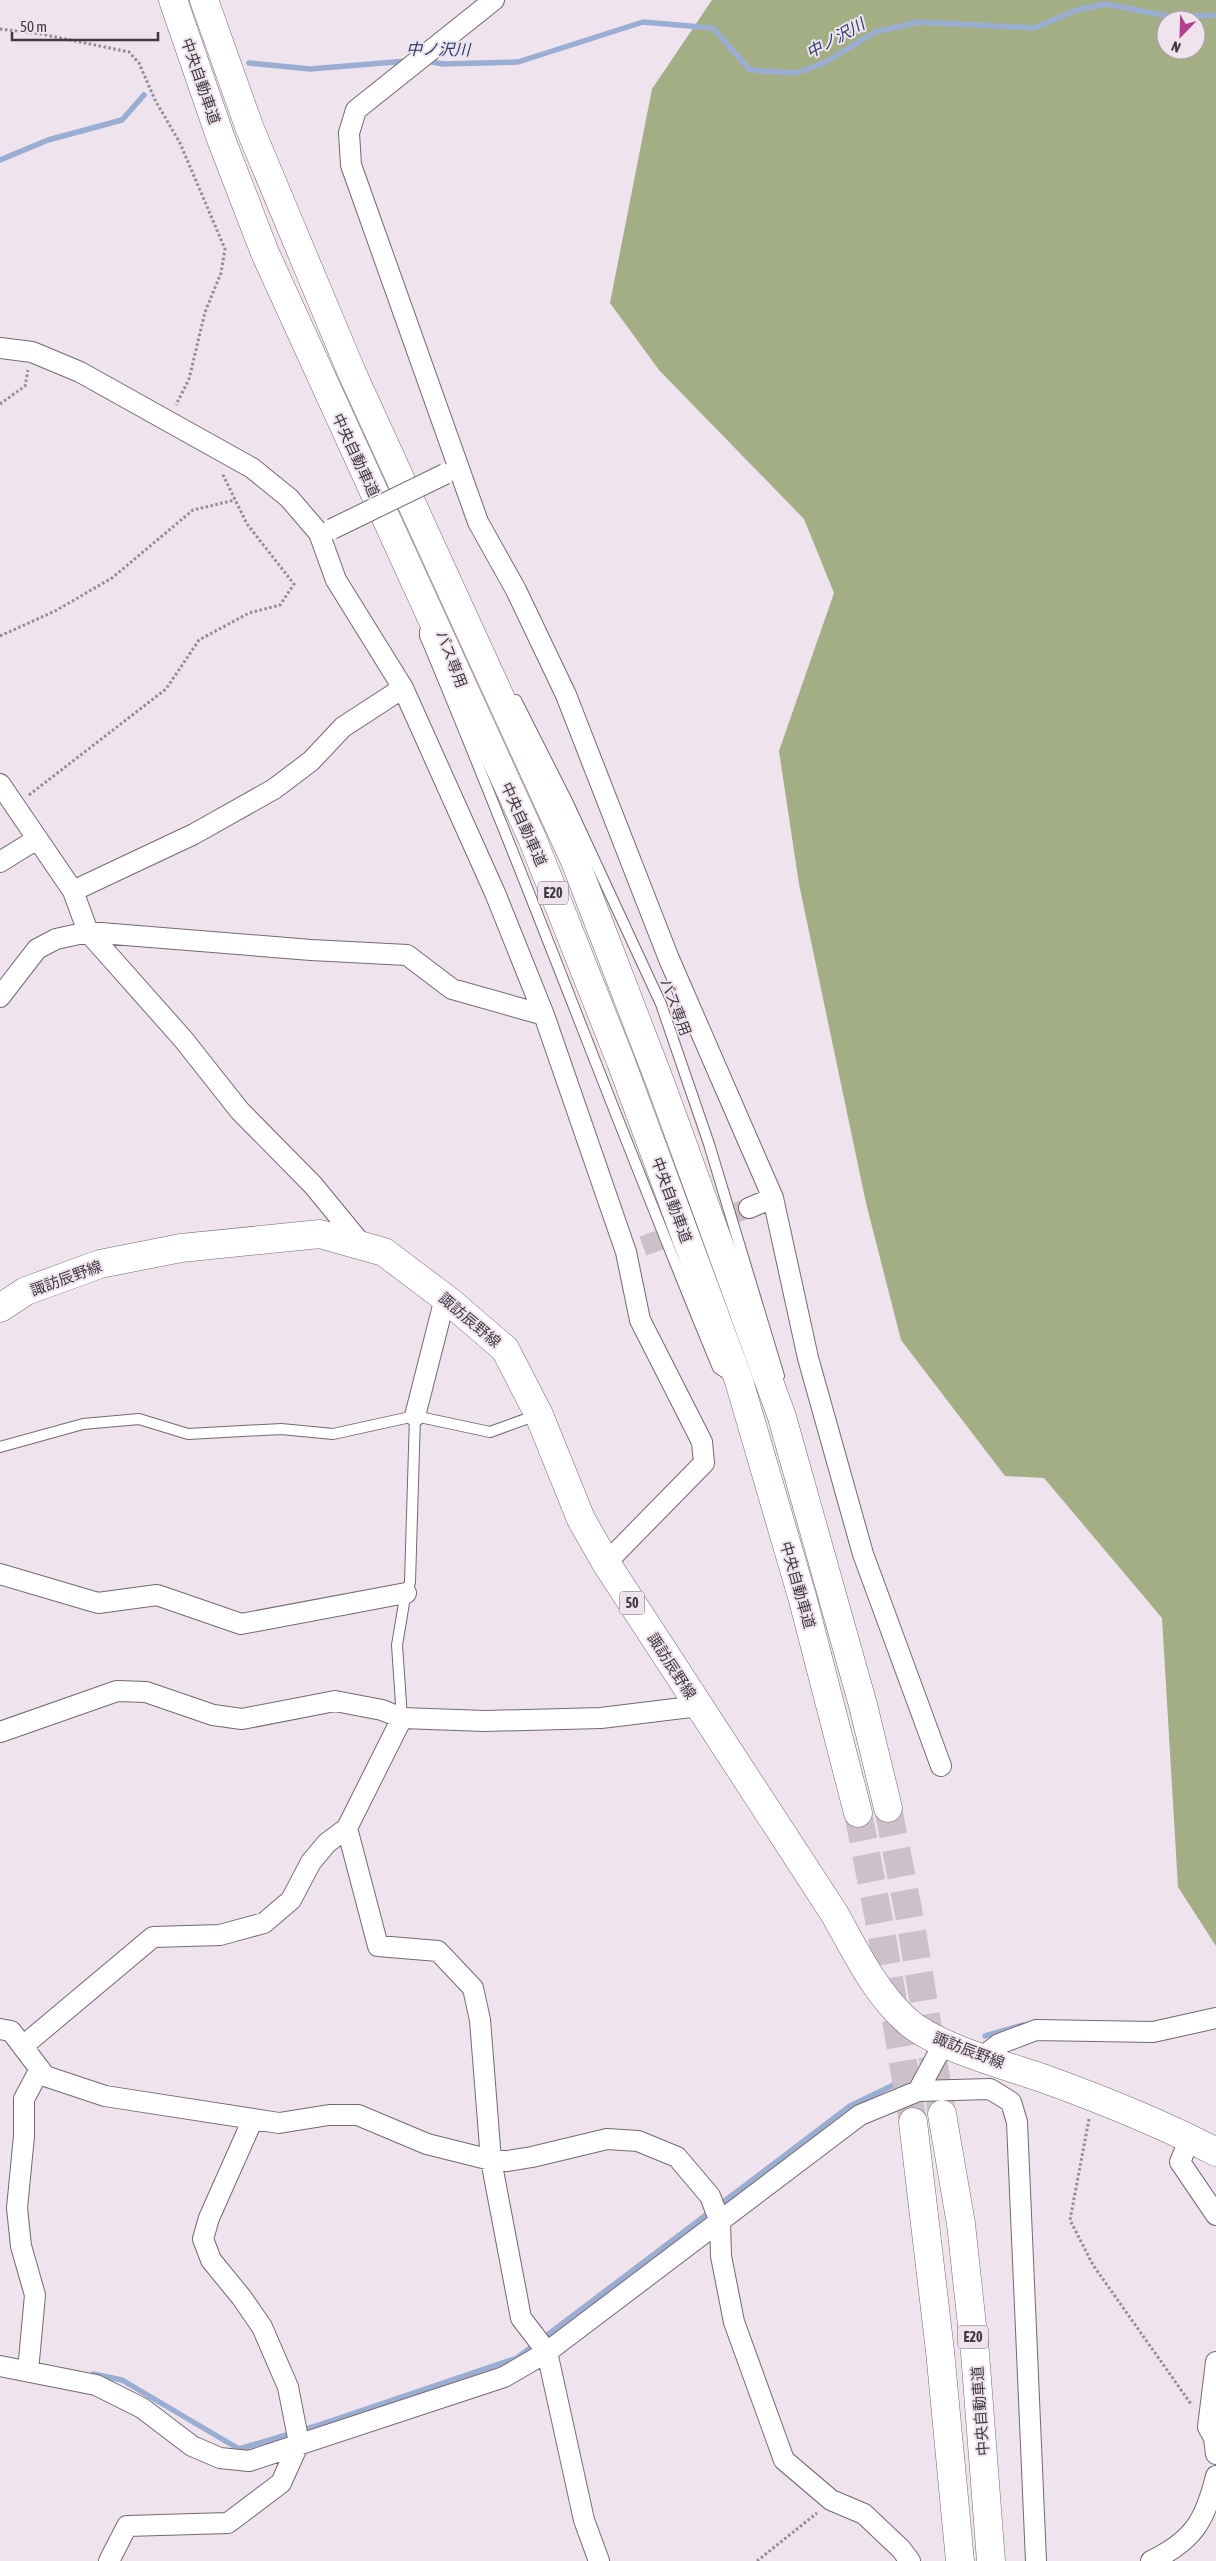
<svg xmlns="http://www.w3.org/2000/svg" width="1216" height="2561" font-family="'Asap Condensed','Noto Sans JP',sans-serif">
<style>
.forest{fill:#a4ae85;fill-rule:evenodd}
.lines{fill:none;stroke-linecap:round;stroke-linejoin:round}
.stream{stroke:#9aadd2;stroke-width:5.5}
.minor-tunnel{stroke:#ccc1cb;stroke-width:20;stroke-dasharray:20 10;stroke-linecap:butt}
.motorway-tunnel{stroke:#ccc1cb;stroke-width:28;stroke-dasharray:28 14;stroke-linecap:butt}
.service-casing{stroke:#746973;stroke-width:12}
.minor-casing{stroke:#746973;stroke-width:22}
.primary-casing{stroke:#746973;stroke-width:29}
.motorway-casing{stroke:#746973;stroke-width:29}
.path{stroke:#948c93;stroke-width:3;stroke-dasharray:2.5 2.5;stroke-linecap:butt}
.service{stroke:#fff;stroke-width:10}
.minor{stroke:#fff;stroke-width:20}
.primary{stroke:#fff;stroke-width:28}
.motorway{stroke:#fff;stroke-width:28}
.minor-bridge-casing{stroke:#746973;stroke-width:22;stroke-linecap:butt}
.minor-bridge{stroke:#fff;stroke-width:20}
.labels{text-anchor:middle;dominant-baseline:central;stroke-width:4;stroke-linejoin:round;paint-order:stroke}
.shield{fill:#efe3ee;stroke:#746d73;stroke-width:1}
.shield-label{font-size:14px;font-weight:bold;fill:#3f3a3e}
.street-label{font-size:15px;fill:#3f3a3e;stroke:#efe3ee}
.water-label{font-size:16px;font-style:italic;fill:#28406f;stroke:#efe3ee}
</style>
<rect width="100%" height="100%" fill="#efe3ee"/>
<path class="forest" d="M712,0H1216V1946L1178,1887L1162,1618L1044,1478L1005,1476L901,1340L866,1203L799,884L779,751L834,593L804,519L659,370L610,303L652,89ZM1166,20H1196V50H1166Z"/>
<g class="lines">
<path class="stream" d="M426,61L443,64L518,62L643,22L713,28L750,70L796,73L824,63L875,32L919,22L1034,28L1077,10L1105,4L1173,17L1216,15
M249,63L310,69L407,61
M0,160L48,140L122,120L144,95
M985,2036L1023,2025
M93,2374L122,2380L239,2449L316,2426L517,2358L850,2106L906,2079"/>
<path class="minor-tunnel" d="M643,1246L749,1208"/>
<path class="motorway-tunnel" d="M888,1808L911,1925L942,2114
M858,1813L881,1930L913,2122"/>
<defs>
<path id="service" d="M425,631V636C527,878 617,1125 718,1368L730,1376
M516,700L568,803L661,1004L709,1144L779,1376
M0,1447L83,1424L139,1419L188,1434L281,1429L333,1434L415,1416L490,1432L537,1415
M402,1718L397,1645L404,1603L410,1582L415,1416"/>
<path id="minor" d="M494,0L356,110L349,133L351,165L478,522L516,590L566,695L669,959L773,1198L749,1208
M0,348L32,352L80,372L252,468L289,498L319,533L336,580L403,688L495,893L544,1015L626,1252L640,1320L702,1442L704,1463L606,1563
M0,784L73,891L88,932L183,1039L240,1111L313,1185L363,1246
M0,862L37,839
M73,891L194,834L274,789L311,761L343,727L403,688
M0,997L37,949L56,939L88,932L311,950L407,955L452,989L544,1015
M773,1198L808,1358L863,1554L941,1766
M415,1416L445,1298
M0,1574L98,1603L157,1595L241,1624L406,1593
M0,1732L117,1691L146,1692L213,1715L242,1719L335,1701L382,1710L402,1718L485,1721L601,1718L699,1706
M347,1828L378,1946L438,1951L473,1988L480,2020L491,2160L521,2318L547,2352L584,2520L599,2561
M0,2029L11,2031L45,2076L105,2096L279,2123L329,2115H358L427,2144L491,2160L508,2161L532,2157L607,2139L638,2141L677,2157L710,2196L720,2222L721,2256L734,2322L784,2460L831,2500L864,2514L901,2549L910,2561
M23,2046L153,1937L220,1935L264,1923L291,1900L311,1862L327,1843L347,1828L402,1718
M982,2057L999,2044L1036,2030L1153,2032L1216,2018
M918,2091L944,2043
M1190,2138L1180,2162L1216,2215
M1216,2362L1208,2427L1214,2438L1216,2454
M0,2366L96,2385L142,2408L192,2446L220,2458L249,2461L504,2377L547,2352L860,2115L918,2091L990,2089L1011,2102L1017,2122L1036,2561
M28,2371L35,2295L21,2246L17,2208L24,2136V2099L40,2069
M109,2561L127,2526L228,2523L281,2483L299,2443L288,2387L262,2327L242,2298L211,2260L203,2239L209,2218L253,2119
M1151,2561C1193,2541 1205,2521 1216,2476"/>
<path id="primary" d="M0,1308L26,1291L100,1264L181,1248L320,1234L384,1252L449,1301L505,1349L539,1415L581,1519L606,1563L834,1913C855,1950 874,1991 906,2020C937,2048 1005,2065 1045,2079C1103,2100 1161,2123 1216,2152"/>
<path id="motorway" d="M173,0L221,139L265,253L532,838L621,1062L739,1381L803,1600L858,1813
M204,0L250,129L352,373L575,861L660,1082L782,1417L863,1705L888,1808
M942,2114L961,2224L975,2353L991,2561
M913,2122L940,2351L960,2561"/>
</defs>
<use href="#service" class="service-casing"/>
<use href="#minor" class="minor-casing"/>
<use href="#primary" class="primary-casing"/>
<use href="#motorway" class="motorway-casing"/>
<path class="path" d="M0,29L41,34L129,52L139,63L155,100L180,143L225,249L221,273L205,312L189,379L176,405
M0,404L25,386L28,370
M0,636L55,611L112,578L193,510L235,500
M29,795L166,689L199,640L249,613L280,605L294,584L247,524L222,473
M1089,2119L1070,2220L1093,2265L1191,2404
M757,2561L817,2513"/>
<use href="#service" class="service"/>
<use href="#minor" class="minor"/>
<use href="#primary" class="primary"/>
<use href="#motorway" class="motorway"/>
<defs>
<path id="minor-bridge" d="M332,529L445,474"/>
</defs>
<use href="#minor-bridge" class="minor-bridge-casing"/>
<use href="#minor-bridge" class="minor-bridge"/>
</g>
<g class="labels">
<g class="shield">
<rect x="538" y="881.5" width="30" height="23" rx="4"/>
<rect x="619.5" y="1591.5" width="25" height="23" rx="4"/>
<rect x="958" y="2325.5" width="30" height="23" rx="4"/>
</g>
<g class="shield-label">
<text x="553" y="893">E20</text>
<text x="632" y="1603">50</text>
<text x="973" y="2337">E20</text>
</g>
<g class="street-label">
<text transform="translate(201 81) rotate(71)">中央自動車道</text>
<text transform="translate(356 455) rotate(65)">中央自動車道</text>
<text transform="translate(452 659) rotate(69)">バス専用</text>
<text transform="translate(524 824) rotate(66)">中央自動車道</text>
<text transform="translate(676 1007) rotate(69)">バス専用</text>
<text transform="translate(672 1200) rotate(70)">中央自動車道</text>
<text transform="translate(66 1278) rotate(-20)">諏訪辰野線</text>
<text transform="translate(470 1320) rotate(40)">諏訪辰野線</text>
<text transform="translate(798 1585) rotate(74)">中央自動車道</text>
<text transform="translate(672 1666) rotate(57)">諏訪辰野線</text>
<text transform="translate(969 2050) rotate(21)">諏訪辰野線</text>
<text transform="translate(980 2411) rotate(-94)">中央自動車道</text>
</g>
<g class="water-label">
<text transform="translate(835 38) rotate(-29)">中ノ沢川</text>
<text transform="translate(438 49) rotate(1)">中ノ沢川</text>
</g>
</g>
<g transform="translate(1181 35) rotate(203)"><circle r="24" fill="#efe3ee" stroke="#a99fa8"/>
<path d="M0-4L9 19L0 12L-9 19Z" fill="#b73d8f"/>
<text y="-8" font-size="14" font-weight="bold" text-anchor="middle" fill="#3f3a3e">N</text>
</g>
<path d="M12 32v8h146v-8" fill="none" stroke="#3f3a3e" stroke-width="2.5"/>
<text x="20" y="32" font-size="15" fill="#3f3a3e" stroke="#efe3ee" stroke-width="4" paint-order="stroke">50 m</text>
</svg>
